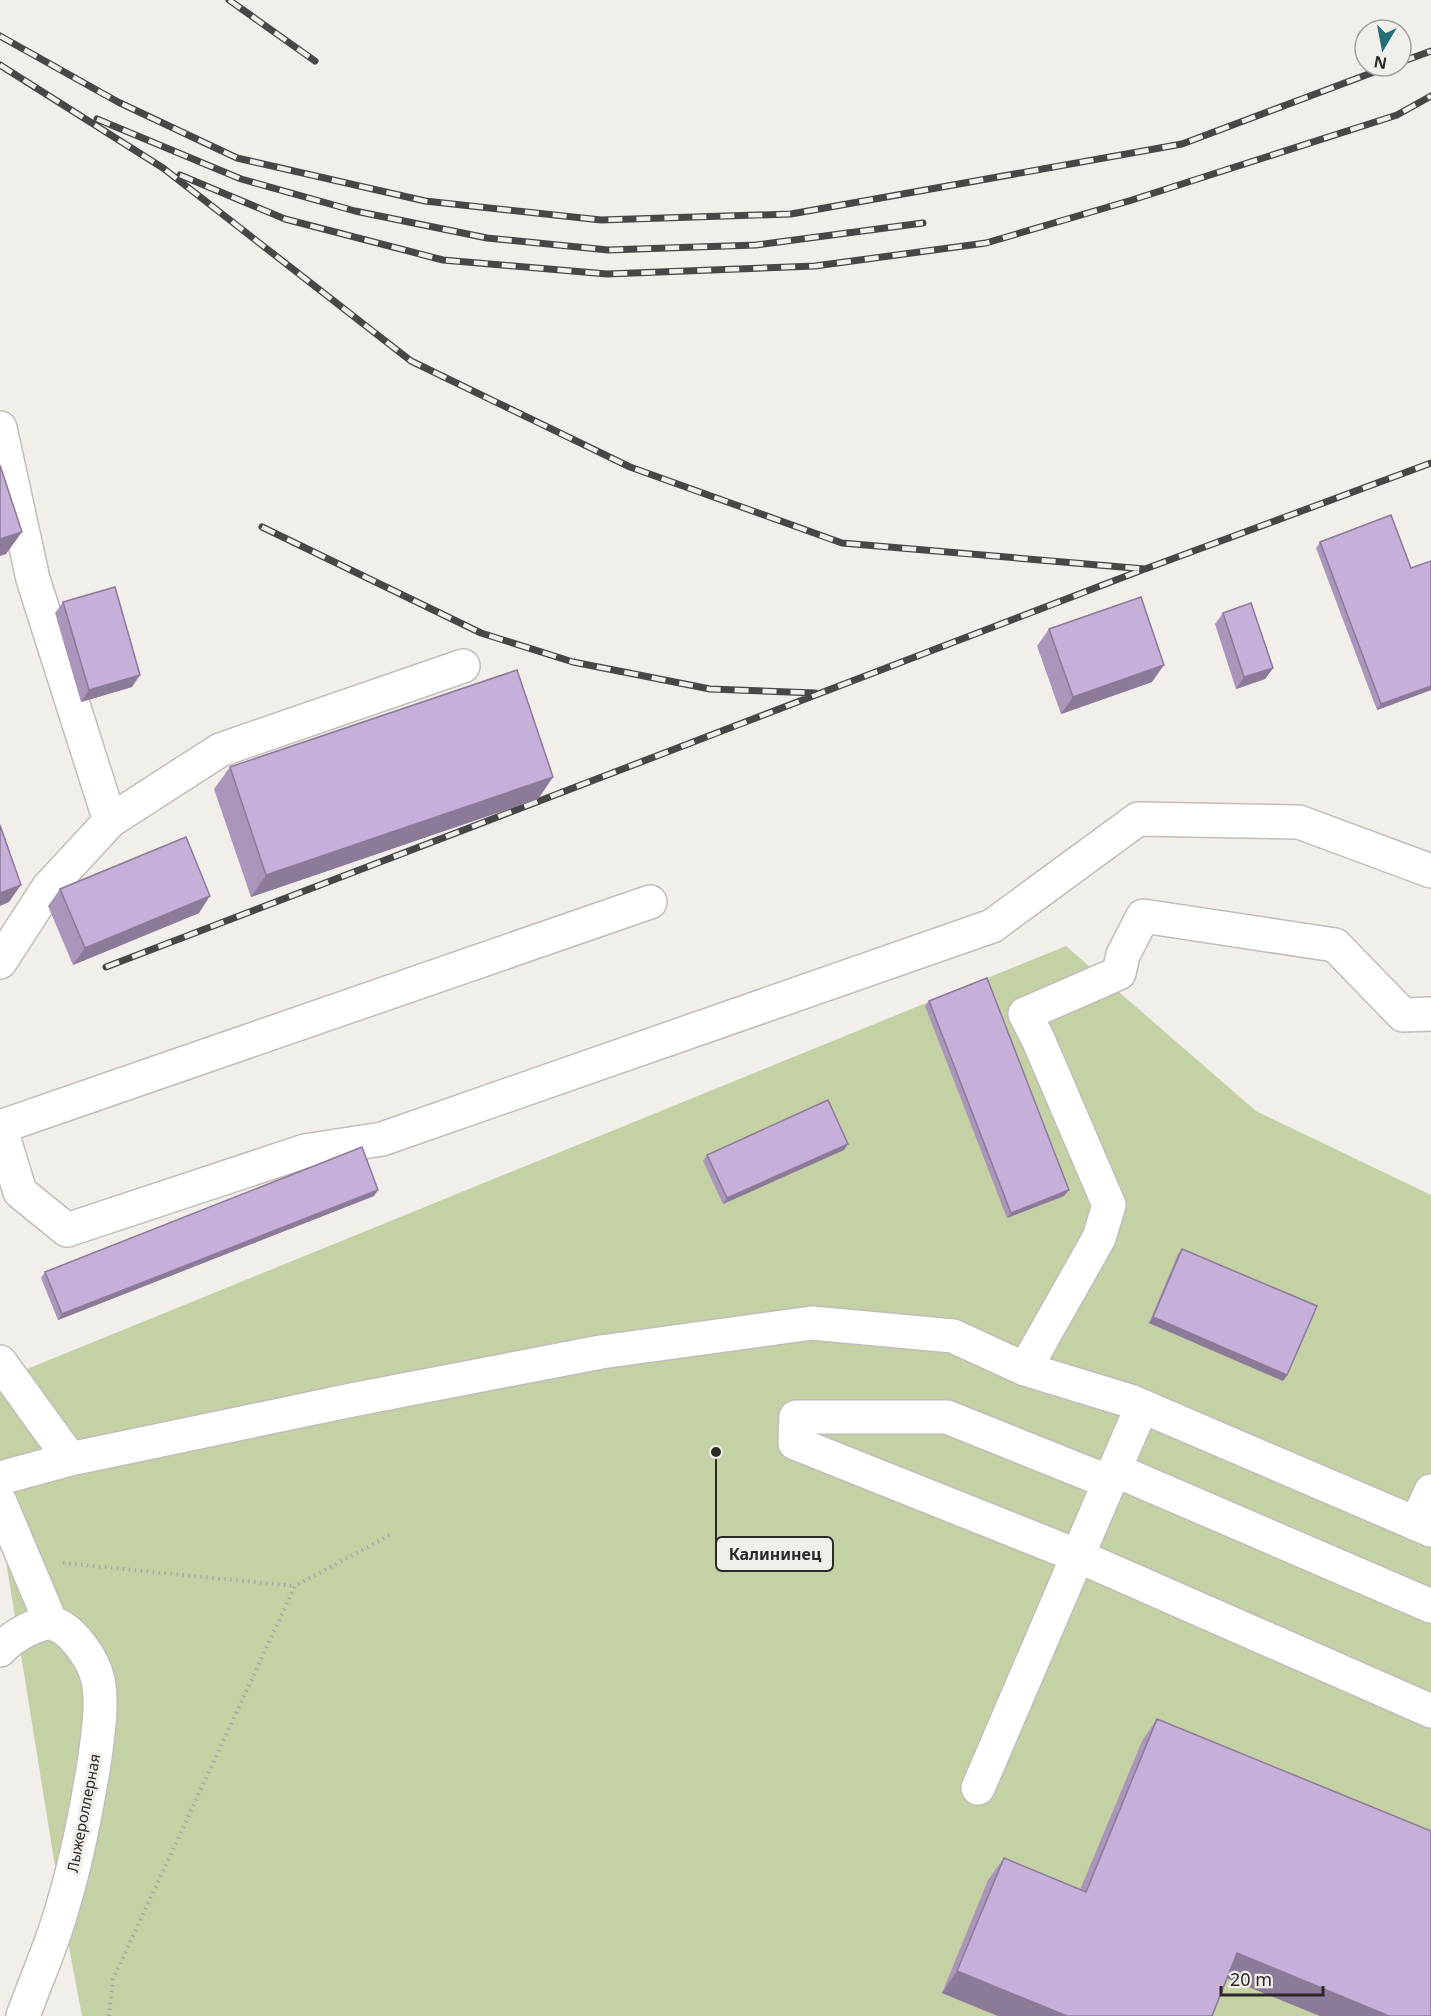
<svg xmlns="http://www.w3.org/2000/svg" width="1431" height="2016" font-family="'Noto Sans',sans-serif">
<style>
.green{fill:#c4d1a5}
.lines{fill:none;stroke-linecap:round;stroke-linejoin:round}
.minor-casing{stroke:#c1bdb9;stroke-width:36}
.path{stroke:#aaa8a4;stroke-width:4;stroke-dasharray:1.5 4.5;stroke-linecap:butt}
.minor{stroke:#fff;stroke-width:33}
.rail-casing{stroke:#494745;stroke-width:7}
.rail{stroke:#f2efeb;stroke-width:4.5;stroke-dasharray:14;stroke-linecap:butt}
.wall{fill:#aa96bb}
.shaded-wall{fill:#8b7a98}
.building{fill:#c6afd9;stroke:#8b7a98;stroke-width:1.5}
.labels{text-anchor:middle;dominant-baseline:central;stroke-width:6;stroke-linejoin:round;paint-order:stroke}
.street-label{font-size:15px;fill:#2b2a28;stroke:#f2efeb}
.leader{fill:none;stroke:#2b2a28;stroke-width:2}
.callout-dot{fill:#2b2a28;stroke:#f2efeb;stroke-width:2}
.callout{fill:#f2efeb;stroke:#2b2a28;stroke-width:2}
.callout-label{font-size:16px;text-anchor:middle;font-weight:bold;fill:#2b2a28}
</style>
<rect width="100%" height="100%" fill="#f2efeb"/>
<path class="green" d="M1066,946L1256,1111L1431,1195V2016H82L62,1910L0,1524V1380Z"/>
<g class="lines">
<defs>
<path id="minor" d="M0,428L33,579L110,821
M0,962L48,888L110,821L220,750L463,666
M0,1126L20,1192L67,1230L305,1151L382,1139L992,926L1138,819L1299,822L1431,871
M0,1127L650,902
M0,1362L70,1459
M1025,1369L1099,1238L1109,1205L1038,1039L1025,1014L1119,973L1123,955L1143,916L1335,945L1403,1015L1431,1014
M1115,1470L1431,1606
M0,1478L70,1459L352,1400L601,1352L812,1323L953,1336L1025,1369L1130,1401L1431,1530
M1109,1482L947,1417H796L795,1443L1078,1556L1431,1711
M0,1502L51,1623
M1416,1524L1431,1491
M0,1650C10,1638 40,1619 55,1624C74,1631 94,1661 98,1680C103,1704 98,1734 95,1757C87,1808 77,1860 62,1909C52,1945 36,1980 23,2016
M978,1788L1142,1406"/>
</defs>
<use href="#minor" class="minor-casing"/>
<path class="path" d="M63,1563L295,1586
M109,2016L113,1979L295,1586L392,1534"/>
<use href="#minor" class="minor"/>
<defs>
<path id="rail" d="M229,0L315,61
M0,36L118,102L237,158L425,201L601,220L791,214L1182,144L1390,66
M1401,62L1431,51
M0,65L163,168L411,361L630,467L842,543L1145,569L1431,463
M97,119L241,179L355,211L487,238L608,250L756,245L923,223
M180,175L285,219L443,260L607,274L815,266L986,243L1132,200L1397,115L1431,96
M262,527L481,633L573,662L710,689L815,693
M106,967L1142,570"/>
</defs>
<use href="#rail" class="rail-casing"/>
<use href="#rail" class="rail"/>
</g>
<path class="wall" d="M1320,542L1411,568L1431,561V690L1377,710L1316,548Z
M63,602L132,687L81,702L55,613Z
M1223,613L1273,668L1265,679L1236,689L1215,624Z
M1049,629L1152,682L1061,714L1037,646Z
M230,767L553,777L538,799L251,897L214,789Z
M60,889L199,913L73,965L48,906Z
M929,1001L1064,1196L1007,1218L925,1006Z
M848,1144L844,1150L723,1204L703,1161L707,1155Z
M374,1196L58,1320L41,1278L45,1272Z
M1182,1249L1287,1375L1283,1381L1149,1323L1178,1254Z
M1157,1719L1431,2016H1320L1227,1978L1212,2016H998L942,1993L988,1880L1004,1858L1080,1890L1142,1741Z"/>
<path class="shaded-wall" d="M22,532L6,554L0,556V539Z
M1164,665L1152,682L1061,714L1073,697Z
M1273,668L1265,679L1236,689L1244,677Z
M140,675L132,687L81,702L89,690Z
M1431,686V690L1377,710L1381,704Z
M553,777L538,799L251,897L266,875Z
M21,885L9,902L0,906V893Z
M210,896L199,913L73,965L85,948Z
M848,1144L844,1150L723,1204L727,1198Z
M378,1190L374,1196L58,1320L62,1314Z
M1069,1190L1064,1196L1007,1218L1011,1213Z
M1153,1317L1287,1375L1283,1381L1149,1323Z
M1237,1953L1389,2016H1320L1222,1976Z
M957,1971L1067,2016H998L942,1993Z"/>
<path class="building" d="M0,465L22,532L0,539Z
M1391,515L1411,568L1431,561V686L1381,704L1320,542Z
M115,587L140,675L89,690L63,602Z
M1141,597L1164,665L1073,697L1049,629Z
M1251,603L1273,668L1244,677L1223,613Z
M517,670L553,777L266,875L230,767Z
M0,825L21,885L0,893Z
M186,837L210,896L85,948L60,889Z
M987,978L1069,1190L1011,1213L929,1001Z
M828,1100L848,1144L727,1198L707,1155Z
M362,1147L378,1190L62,1314L45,1272Z
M1182,1249L1317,1306L1287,1375L1153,1317Z
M1157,1719L1431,1831V2016H1389L1237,1953L1212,2016H1067L957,1971L1004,1858L1086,1892Z"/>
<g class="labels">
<g class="street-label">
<text transform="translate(83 1813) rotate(-79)">Лыжероллерная</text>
</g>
</g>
<path class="leader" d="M716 1452L716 1554"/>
<circle class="callout-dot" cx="716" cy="1452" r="6"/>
<rect class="callout" x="716" y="1537" width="117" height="34" rx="6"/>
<g class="callout-label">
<text x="775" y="1560">Калининец</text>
</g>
<g transform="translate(1383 48) rotate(190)"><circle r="28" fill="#f2efeb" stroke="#a2a09d" stroke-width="1.5"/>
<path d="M0-4.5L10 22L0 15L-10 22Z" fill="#246e76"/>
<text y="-9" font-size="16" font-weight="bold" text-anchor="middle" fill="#2b2a28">N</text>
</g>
<path d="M1221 1986v9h102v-9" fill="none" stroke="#2b2a28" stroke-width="3"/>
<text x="1230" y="1986" font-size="18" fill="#2b2a28" stroke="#f2efeb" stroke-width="4.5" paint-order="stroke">20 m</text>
</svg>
